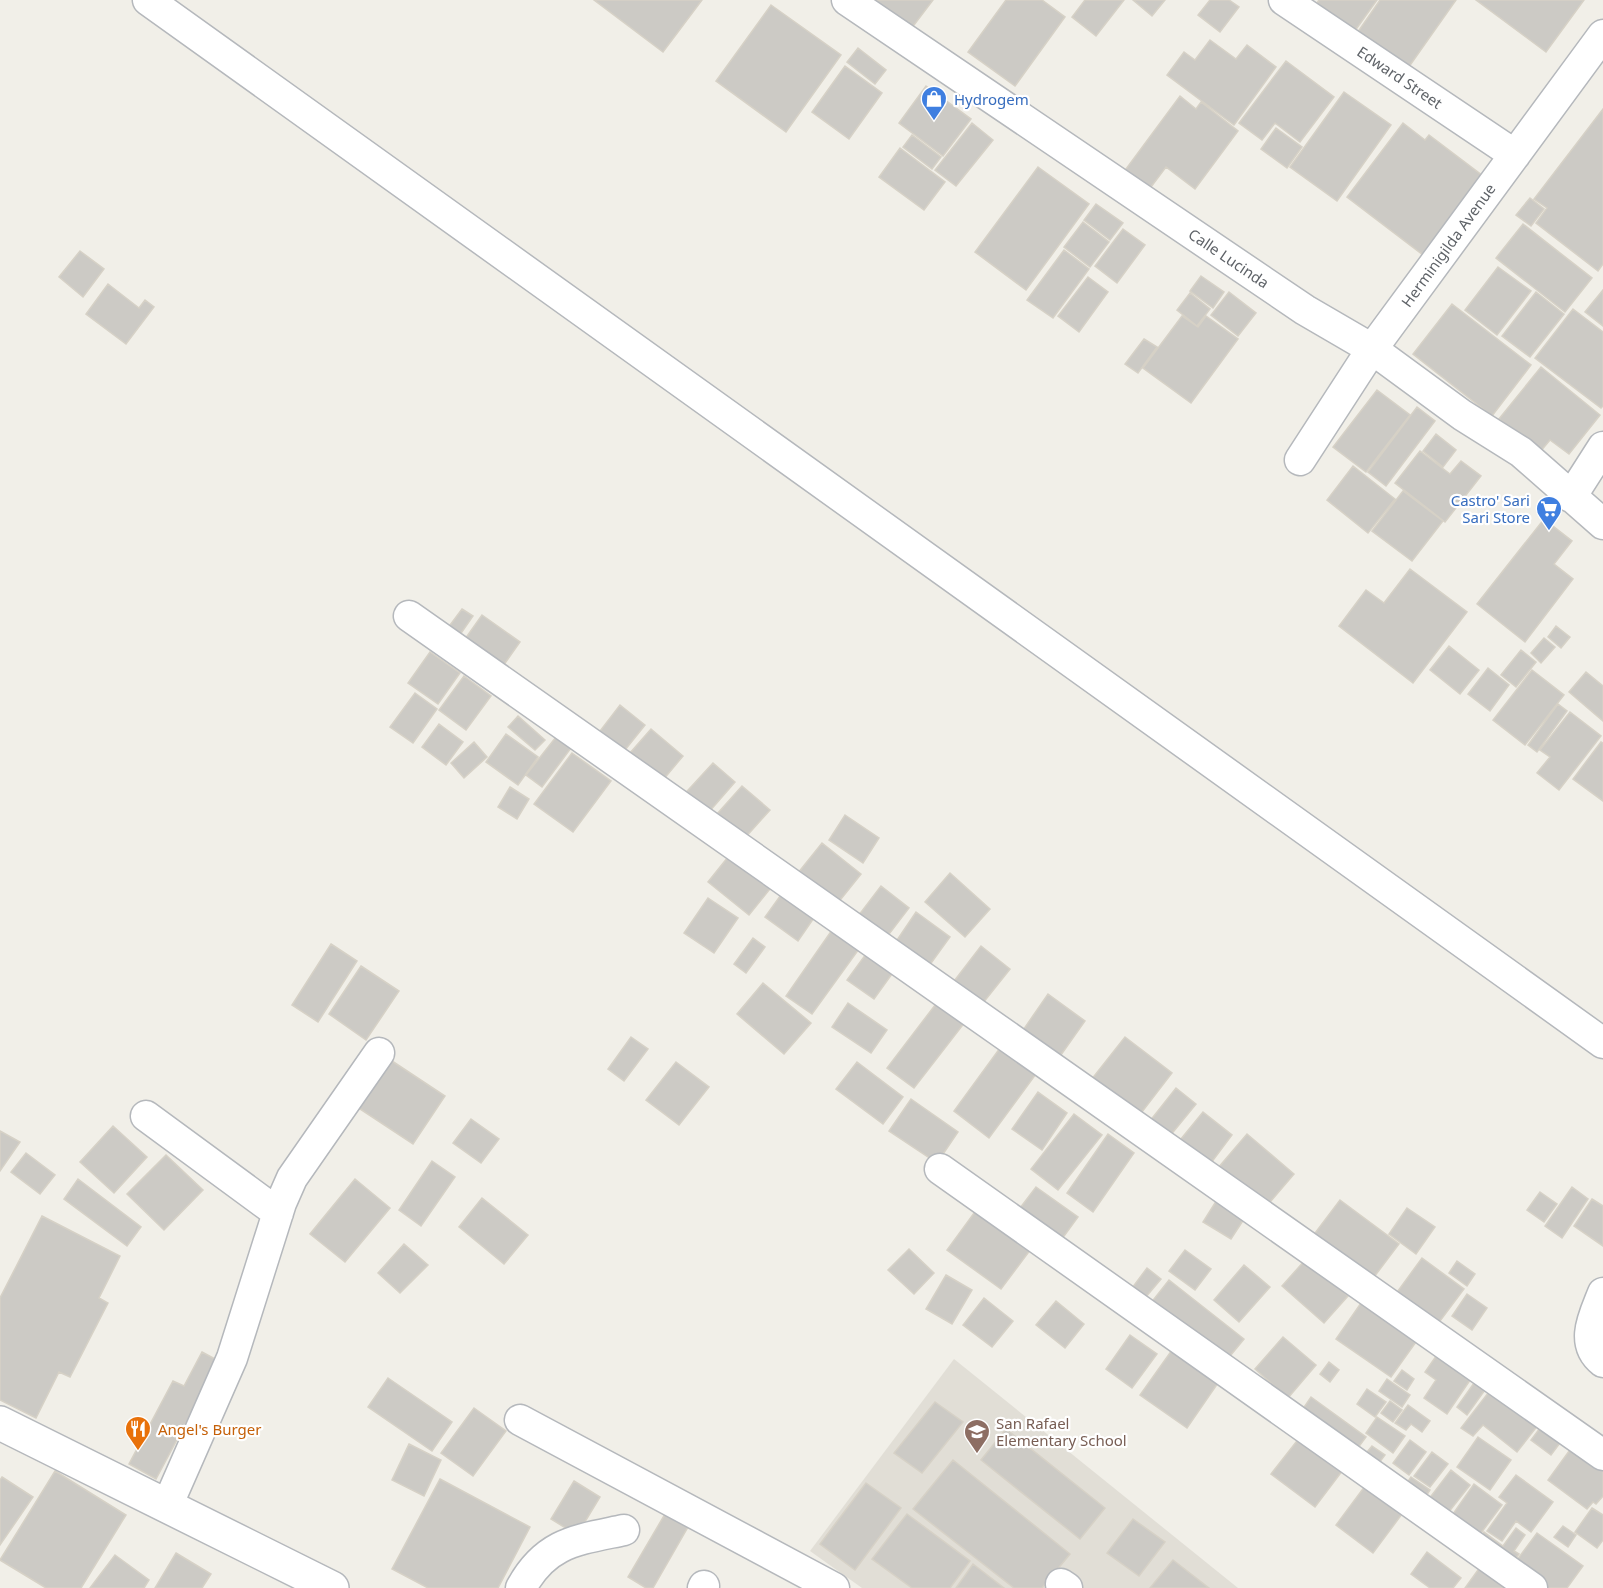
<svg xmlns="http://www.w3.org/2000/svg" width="1603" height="1588" font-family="'Noto Sans',sans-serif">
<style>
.education{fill:#e1ded6}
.building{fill:#cccac5;stroke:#d6d1c6;stroke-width:1.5}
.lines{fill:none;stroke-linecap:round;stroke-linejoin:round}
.minor-casing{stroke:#b5b8bc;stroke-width:33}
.tertiary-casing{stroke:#b5b8bc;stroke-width:36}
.minor{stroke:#fff;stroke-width:30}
.tertiary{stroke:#fff;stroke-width:33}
.labels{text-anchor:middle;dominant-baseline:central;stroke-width:4.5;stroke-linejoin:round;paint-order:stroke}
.street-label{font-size:15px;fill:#5f6368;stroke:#fff}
.shop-label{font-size:15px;fill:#366cbe;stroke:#fff;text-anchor:start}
.education-label{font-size:15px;fill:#785e54;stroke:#fff;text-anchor:start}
.food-label{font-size:15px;fill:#c56008;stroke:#fff;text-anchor:start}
</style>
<rect width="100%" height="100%" fill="#f1efe8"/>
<path class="education" d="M954,1359L1238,1588H862L810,1551Z"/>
<path class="building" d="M594,0H702L663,52Z
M873,0H933L911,29Z
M1006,0H1042L1065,17L1015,86L968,52Z
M1085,0H1124L1096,36L1072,17Z
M1133,0H1165L1152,16Z
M1210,0H1229L1239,7L1220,32L1198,15Z
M1319,0H1377L1352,35L1314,7Z
M1380,0H1456L1406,71L1355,36Z
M1476,0H1584L1546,52Z
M771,5L841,55L786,132L716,81Z
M1210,40L1236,59L1247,45L1276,67L1234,125L1167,75L1184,52L1195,60Z
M858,48L886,70L875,84L847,62Z
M1286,61L1334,97L1300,142L1275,123L1262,140L1239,123Z
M845,66L882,93L849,139L812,112Z
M926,86L971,119L943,156L899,123Z
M1344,92L1391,125L1337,201L1290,167Z
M1180,96L1196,109L1201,102L1238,131L1195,189L1166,167L1148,191L1123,173Z
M1603,109V264L1598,271L1536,223L1547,208L1534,199Z
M972,123L993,140L956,186L935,170Z
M1403,123L1425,140L1429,135L1487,179L1427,258L1347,197Z
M1276,128L1302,147L1287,168L1261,149Z
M912,135L941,157L932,169L903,147Z
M900,148L945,182L924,210L879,177Z
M1038,167L1089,204L1026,290L975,252Z
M1530,198L1544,209L1531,226L1516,215Z
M1096,204L1123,223L1110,240L1084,220Z
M1083,222L1109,242L1090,267L1064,247Z
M1523,224L1592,278L1565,312L1496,258Z
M1123,229L1145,245L1117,283L1095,266Z
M1064,250L1089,269L1053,318L1027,300Z
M80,251L104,269L83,297L59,277Z
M1498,267L1531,291L1497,335L1465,310Z
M1201,276L1224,292L1213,308L1190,291Z
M1088,277L1108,292L1079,332L1058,316Z
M108,284L139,308L145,300L154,307L126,344L86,314Z
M1603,290V326L1585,312Z
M1229,292L1256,313L1238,336L1211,315Z
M1536,292L1564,314L1530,357L1502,336Z
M1190,293L1210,309L1197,326L1177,310Z
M1452,304L1531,365L1492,416L1413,354Z
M1573,309L1603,332V406L1601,408L1535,358Z
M1182,316L1198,327L1206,316L1238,339L1191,403L1143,368Z
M1144,339L1157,347L1138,373L1125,364Z
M1541,367L1600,415L1569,454L1550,440L1540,452L1499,419Z
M1377,390L1410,415L1366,472L1333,447Z
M1417,407L1435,421L1386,486L1368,472Z
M1436,434L1456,450L1443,467L1423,451Z
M1420,451L1450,474L1461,461L1481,476L1445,522L1395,483Z
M1353,466L1395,499L1368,533L1327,500Z
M1403,491L1443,521L1412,561L1372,531Z
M1544,519L1572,541L1554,564L1573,579L1525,642L1477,604Z
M1410,569L1467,612L1413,683L1339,626L1366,590L1384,603Z
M462,609L473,616L455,642L444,633Z
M482,615L520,642L498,673L460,646Z
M1556,626L1570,637L1561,648L1548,637Z
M1544,638L1555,647L1541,663L1531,653Z
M1449,646L1479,670L1460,694L1430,670Z
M1521,650L1536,662L1516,687L1501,675Z
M430,652L460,673L438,704L408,683Z
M1488,668L1509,685L1490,711L1468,694Z
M1532,670L1564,695L1525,745L1493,720Z
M1586,672L1603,686V721L1569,692Z
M464,676L491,696L466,730L439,710Z
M415,693L437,709L413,743L390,727Z
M1558,704L1567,711L1537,752L1528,745Z
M620,705L645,725L625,750L600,731Z
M1570,712L1601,736L1559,790L1537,773L1550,757L1540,750Z
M518,716L545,740L535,750L508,727Z
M439,724L463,742L446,765L422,747Z
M651,729L683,756L663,780L630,753Z
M506,734L538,757L518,785L486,762Z
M556,737L571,748L542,787L526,775Z
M474,742L487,757L464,778L451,763Z
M1601,742L1603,743V801L1573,779Z
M572,753L611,781L573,832L534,804Z
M713,763L735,782L702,820L679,800Z
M742,786L770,810L744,839L717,814Z
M510,787L529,799L517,819L498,807Z
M845,815L879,838L863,863L829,840Z
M822,843L861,874L833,909L794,878Z
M732,852L774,884L749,915L708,882Z
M950,873L990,909L965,937L925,902Z
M881,886L909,908L883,942L855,920Z
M783,892L816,915L798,941L765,917Z
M708,898L738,918L714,953L684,933Z
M916,912L950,937L929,966L895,943Z
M832,930L859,949L812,1014L786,996Z
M753,938L765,947L746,973L734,964Z
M331,944L357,961L318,1022L292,1005Z
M981,946L1010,969L983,1003L955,980Z
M866,954L892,974L874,999L847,980Z
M361,966L399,991L366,1040L329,1014Z
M763,983L811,1023L784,1054L737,1014Z
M1048,994L1085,1021L1056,1062L1019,1036Z
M942,996L969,1017L914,1088L887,1068Z
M848,1003L887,1030L871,1053L832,1027Z
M631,1037L648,1049L624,1081L608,1069Z
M1125,1037L1172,1073L1135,1121L1087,1085Z
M1000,1048L1036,1074L989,1138L954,1111Z
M389,1059L445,1096L413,1144L357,1107Z
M676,1062L709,1087L679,1125L646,1100Z
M857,1062L903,1097L883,1124L836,1089Z
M1176,1088L1196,1104L1165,1142L1146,1126Z
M1038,1092L1067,1113L1042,1150L1012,1129Z
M911,1099L958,1132L937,1163L889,1131Z
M1203,1112L1232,1135L1211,1163L1181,1139Z
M1074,1114L1102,1135L1058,1190L1031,1169Z
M471,1119L499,1139L481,1163L453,1143Z
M113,1126L147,1157L114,1193L80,1162Z
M0,1131L20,1142L0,1171Z
M1108,1134L1134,1153L1093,1212L1067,1193Z
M1247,1134L1294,1174L1265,1208L1218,1168Z
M26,1153L55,1175L40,1194L11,1172Z
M166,1155L203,1190L164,1230L127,1194Z
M432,1161L455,1177L421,1226L399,1210Z
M78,1179L141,1227L127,1246L64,1199Z
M355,1179L390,1208L345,1262L310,1234Z
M1036,1187L1078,1217L1059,1243L1017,1212Z
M1572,1187L1588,1199L1562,1238L1545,1226Z
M1540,1192L1557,1204L1544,1222L1527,1210Z
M1220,1195L1248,1213L1231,1239L1203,1222Z
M482,1198L528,1235L504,1264L459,1227Z
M1592,1199L1603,1206V1246L1574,1226Z
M1340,1200L1399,1244L1371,1281L1312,1237Z
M1407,1208L1435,1227L1416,1254L1389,1234Z
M977,1209L1031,1249L1001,1289L947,1250Z
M42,1216L120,1256L99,1298L108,1303L70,1377L59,1372L36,1418L0,1400V1298Z
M404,1244L428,1265L400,1293L378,1273Z
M909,1249L934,1273L914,1294L888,1270Z
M1185,1250L1211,1269L1195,1290L1169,1271Z
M1422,1258L1464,1289L1437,1325L1395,1295Z
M1306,1259L1348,1296L1324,1323L1282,1286Z
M1457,1261L1475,1274L1467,1286L1449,1273Z
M1244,1265L1270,1287L1239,1322L1214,1300Z
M1147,1268L1161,1279L1145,1298L1132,1288Z
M946,1275L972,1290L952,1324L926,1309Z
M1169,1280L1244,1339L1221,1367L1146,1309Z
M1467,1294L1487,1308L1472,1330L1452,1316Z
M984,1298L1013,1321L992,1347L963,1325Z
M1056,1301L1084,1324L1065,1348L1036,1325Z
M1361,1303L1416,1342L1391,1377L1336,1339Z
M1130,1335L1157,1354L1132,1388L1106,1369Z
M1283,1337L1316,1365L1288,1398L1255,1369Z
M1441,1349L1475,1373L1447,1414L1424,1398L1436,1380L1425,1372Z
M1172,1350L1218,1383L1187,1428L1140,1395Z
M202,1352L219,1361L156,1479L129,1464L173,1381L184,1386Z
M1329,1362L1339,1370L1330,1382L1320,1374Z
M1402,1370L1414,1379L1407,1390L1394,1381Z
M1479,1376L1490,1383L1467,1415L1457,1407Z
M388,1378L452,1422L432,1451L368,1407Z
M1387,1379L1410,1395L1402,1407L1379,1391Z
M1492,1388L1542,1420L1517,1452L1483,1425L1473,1436L1461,1428Z
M1367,1389L1386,1402L1375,1417L1357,1404Z
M1311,1397L1366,1437L1352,1456L1298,1416Z
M1390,1401L1402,1410L1393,1422L1381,1413Z
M935,1402L963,1422L922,1473L894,1453Z
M1408,1405L1430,1421L1422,1432L1411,1424L1406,1430L1395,1423Z
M474,1408L506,1431L473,1476L441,1453Z
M1377,1417L1405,1436L1393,1453L1366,1433Z
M1543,1424L1563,1439L1551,1455L1531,1440Z
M1006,1429L1105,1508L1080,1539L981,1460Z
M1300,1437L1343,1470L1315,1507L1271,1474Z
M1478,1437L1511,1460L1490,1490L1457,1467Z
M1410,1440L1426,1452L1409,1475L1393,1463Z
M409,1444L441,1460L424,1496L392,1480Z
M1372,1446L1385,1455L1376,1467L1363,1457Z
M1572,1447L1603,1470V1496L1596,1504L1593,1502L1587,1509L1548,1480Z
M1432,1452L1448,1464L1430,1487L1414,1476Z
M953,1460L1070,1554L1042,1588H1014L913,1509Z
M1451,1470L1470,1485L1444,1518L1425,1504Z
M55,1471L126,1515L81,1588H46L0,1560Z
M1516,1475L1553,1502L1531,1532L1516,1521L1502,1541L1487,1531L1507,1503L1499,1497Z
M2,1477L33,1497L0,1545V1480Z
M1411,1477L1430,1490L1421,1504L1402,1490Z
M440,1479L530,1527L498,1588H428L392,1569Z
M574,1481L600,1497L577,1535L551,1519Z
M1368,1482L1405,1510L1373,1553L1336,1525Z
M866,1483L901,1508L855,1570L820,1544Z
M1474,1484L1502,1505L1475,1541L1448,1521Z
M1592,1508L1603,1515V1540L1597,1548L1575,1532Z
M665,1514L688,1527L653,1588H646L628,1577Z
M907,1514L970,1561L950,1588H912L872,1559Z
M1133,1519L1165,1542L1139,1576L1107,1553Z
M1563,1526L1576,1535L1568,1547L1554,1537Z
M1516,1528L1525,1535L1514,1551L1519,1554L1509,1568L1476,1543L1484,1532L1503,1546Z
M1537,1533L1583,1566L1567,1588H1538L1511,1568Z
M1427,1552L1461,1578L1453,1588H1430L1411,1574Z
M176,1553L211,1574L202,1588H155Z
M115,1555L149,1580L144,1588H90Z
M1173,1560L1209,1588H1150Z
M1483,1563L1509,1581L1504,1588H1465Z
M973,1564L1004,1588H956Z"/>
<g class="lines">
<defs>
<path id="minor" d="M148,0L1603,1043
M847,0L1305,310L1372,349L1462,415L1521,452L1603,524
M1284,0L1515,155
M1300,460L1372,349L1603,35
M1571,497L1603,447
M409,616L1603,1455
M146,1116L278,1213
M940,1169L1532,1588
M1603,1293C1594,1316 1579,1343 1603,1362
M520,1420L834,1588
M167,1506L232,1358L281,1203L292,1178L379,1053
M1061,1584L1067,1588
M521,1588C546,1542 577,1540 624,1530
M703,1588L704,1586"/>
<path id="tertiary" d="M0,1423L332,1588"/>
</defs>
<use href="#minor" class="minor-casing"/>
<use href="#tertiary" class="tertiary-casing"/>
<use href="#minor" class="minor"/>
<use href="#tertiary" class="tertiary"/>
</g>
<defs>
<symbol id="shop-pin" viewBox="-11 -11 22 30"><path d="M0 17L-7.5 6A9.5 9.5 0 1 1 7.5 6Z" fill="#3f7fe0" stroke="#fff"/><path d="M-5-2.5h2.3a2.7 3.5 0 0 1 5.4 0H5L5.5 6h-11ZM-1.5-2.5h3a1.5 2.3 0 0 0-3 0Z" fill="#fff"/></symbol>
<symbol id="supermarket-pin" viewBox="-11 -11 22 30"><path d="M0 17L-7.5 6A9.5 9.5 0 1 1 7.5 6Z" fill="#3f7fe0" stroke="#fff"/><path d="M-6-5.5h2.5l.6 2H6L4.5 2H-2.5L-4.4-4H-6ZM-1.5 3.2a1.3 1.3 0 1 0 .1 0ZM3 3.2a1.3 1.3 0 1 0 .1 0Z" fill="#fff"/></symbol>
<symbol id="restaurant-pin" viewBox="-11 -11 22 30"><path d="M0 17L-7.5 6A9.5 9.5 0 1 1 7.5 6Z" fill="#e8710a" stroke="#fff"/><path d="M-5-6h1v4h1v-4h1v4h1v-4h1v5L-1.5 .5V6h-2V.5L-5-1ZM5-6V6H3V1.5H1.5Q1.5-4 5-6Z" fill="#fff"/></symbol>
<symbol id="school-pin" viewBox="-11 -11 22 30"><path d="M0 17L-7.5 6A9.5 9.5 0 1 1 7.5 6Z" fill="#8d6e63" stroke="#fff"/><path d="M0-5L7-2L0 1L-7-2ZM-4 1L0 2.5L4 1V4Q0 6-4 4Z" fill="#fff"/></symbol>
</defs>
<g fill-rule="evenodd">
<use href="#shop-pin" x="919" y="84" width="30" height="40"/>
<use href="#supermarket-pin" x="1534" y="494" width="30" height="40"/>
<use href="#restaurant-pin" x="123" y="1414" width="30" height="40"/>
<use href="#school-pin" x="962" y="1417" width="30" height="40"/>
</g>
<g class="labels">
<g class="street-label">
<text transform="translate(1400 77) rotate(34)">Edward Street</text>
<text transform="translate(1448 245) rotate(-54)">Herminigilda Avenue</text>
<text transform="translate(1229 258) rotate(34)">Calle Lucinda</text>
</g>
<g class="shop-label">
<text x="954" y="99">Hydrogem</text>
<text x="1530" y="500" text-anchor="end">Castro' Sari<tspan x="1530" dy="17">Sari Store</tspan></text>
</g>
<g class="education-label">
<text x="996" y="1423">San Rafael<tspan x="996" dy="17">Elementary School</tspan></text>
</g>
<g class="food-label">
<text x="158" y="1429">Angel's Burger</text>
</g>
</g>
</svg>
